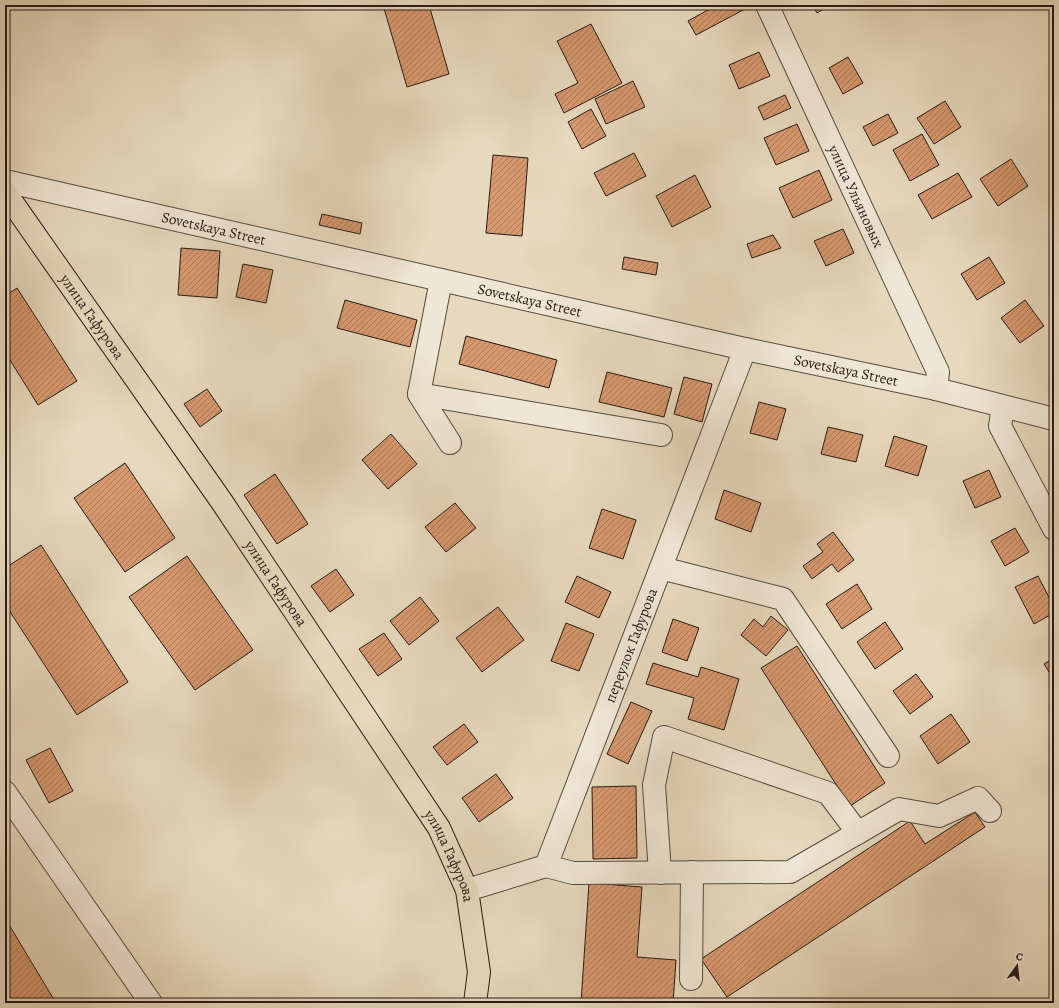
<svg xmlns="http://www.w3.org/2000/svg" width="1059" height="1008" font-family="Alegreya,serif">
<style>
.building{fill:url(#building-hatch);stroke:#261a16}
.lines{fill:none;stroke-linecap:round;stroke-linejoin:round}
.minor-casing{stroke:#564a40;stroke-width:24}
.major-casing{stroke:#261a16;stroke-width:24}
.minor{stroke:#efe6d4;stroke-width:22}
.major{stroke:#e7d9bd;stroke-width:22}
.labels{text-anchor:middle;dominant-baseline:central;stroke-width:3;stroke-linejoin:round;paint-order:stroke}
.street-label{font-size:15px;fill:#261a16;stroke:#efe6d4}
</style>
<defs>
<pattern id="building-hatch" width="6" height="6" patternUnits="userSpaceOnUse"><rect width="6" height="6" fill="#d7986e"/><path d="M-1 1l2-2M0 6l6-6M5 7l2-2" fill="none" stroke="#ae7b59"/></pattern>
</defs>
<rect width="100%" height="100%" fill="#e7d9bd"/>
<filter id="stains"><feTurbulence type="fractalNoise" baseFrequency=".005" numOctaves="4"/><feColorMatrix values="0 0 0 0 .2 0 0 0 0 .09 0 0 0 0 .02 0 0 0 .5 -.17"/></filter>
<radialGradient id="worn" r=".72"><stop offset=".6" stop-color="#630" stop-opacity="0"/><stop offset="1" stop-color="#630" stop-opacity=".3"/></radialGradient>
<path class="building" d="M383,5H429L449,74L407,87Z
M717,5H745L747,8L696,35L688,21Z
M812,5H830L817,13Z
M591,24L622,83L564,113L555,94L578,83L557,41Z
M759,52L770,76L739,89L729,65Z
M848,57L863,83L843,94L829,68Z
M633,81L645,107L606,124L595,99Z
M785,95L791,108L764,120L758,107Z
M945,101L961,127L934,144L917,118Z
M591,109L606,136L582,149L568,122Z
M888,114L898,133L873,146L863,127Z
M797,124L809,151L776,165L764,138Z
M922,134L939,165L910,181L893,150Z
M634,153L646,176L606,196L594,173Z
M493,155L528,158L522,236L486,233Z
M1011,159L1028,186L998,206L980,179Z
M819,170L832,200L793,218L779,188Z
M958,173L972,197L932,219L918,195Z
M695,175L711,207L672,227L656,196Z
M322,214L362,223L360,234L319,225Z
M843,229L854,253L826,266L814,241Z
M773,235L781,248L752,258L747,244Z
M181,248L220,251L217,298L178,295Z
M624,257L658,263L656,275L622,269Z
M989,257L1005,283L977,300L961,274Z
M243,264L273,270L266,303L236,297Z
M17,288L77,381L38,405L5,352V296Z
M345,300L417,320L410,347L337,328Z
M1025,300L1044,326L1020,343L1001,318Z
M466,336L557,360L549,388L459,364Z
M607,372L672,388L664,417L599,402Z
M684,377L712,384L702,422L674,414Z
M207,389L222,411L200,427L184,404Z
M759,402L786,409L777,440L750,433Z
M828,427L863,435L856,462L821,454Z
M391,434L417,464L388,489L362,460Z
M894,436L927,446L918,476L885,466Z
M125,463L175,538L125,572L74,498Z
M989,470L1001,497L975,508L963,481Z
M275,474L308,524L277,544L244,495Z
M724,490L761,503L751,532L715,519Z
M455,503L476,528L446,552L425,527Z
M602,509L636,520L623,559L589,548Z
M1015,528L1029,552L1005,566L991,541Z
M833,532L854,560L838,572L832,564L812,579L803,566L823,552L817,544Z
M41,545L128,682L77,715L5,604V568Z
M187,556L253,650L195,690L129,597Z
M336,569L354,595L330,612L311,586Z
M577,576L611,592L599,618L565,602Z
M1038,576L1054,607V613L1034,624L1015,587Z
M857,584L872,609L842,629L826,604Z
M420,597L439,621L409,645L390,621Z
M498,607L524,640L482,672L456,638Z
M771,616L788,630L766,656L741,635L754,619L763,627Z
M673,619L699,628L687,661L662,652Z
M885,622L903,649L875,669L857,642Z
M566,623L594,634L579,671L551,661Z
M384,633L402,659L378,676L359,649Z
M797,646L885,783L850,806L761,668Z
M1054,658V680L1044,664Z
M653,663L698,677L701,667L739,679L724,730L688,719L694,698L646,684Z
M916,674L933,697L910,714L893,691Z
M631,702L652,711L628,764L607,754Z
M951,714L970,742L938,764L920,736Z
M464,724L478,742L447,765L433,747Z
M50,748L73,791L49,803L26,760Z
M496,774L513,798L479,822L462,798Z
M636,786L637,858L593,859L592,787Z
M975,812L985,827L727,997L701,959L910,821L925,844Z
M589,883L642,887L637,957L676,960L673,1003H581Z
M5,918L56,1003H5Z"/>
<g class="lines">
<defs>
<g id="minor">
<path id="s1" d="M767,5L938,372L936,389"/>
<path id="s2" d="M5,181L745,349L936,389L1054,419"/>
<path d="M441,280L419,394L661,435"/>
<path d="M419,394L450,443"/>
<path d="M1003,407L1000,426L1054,529"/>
<path d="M661,568L783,599L888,756"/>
<path d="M5,792L151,1003"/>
<path d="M546,866L573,873L790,872L899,809L939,816L978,798L990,811"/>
<path d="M660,873L654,785L664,737L828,793L858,833"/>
<path id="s3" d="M467,890L546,866L745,349"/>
<path d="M691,979L692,872"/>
</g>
<g id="major">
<path id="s4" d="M5,192L222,502L439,828L467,890L479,972L475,1003"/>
</g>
</defs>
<use href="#minor" class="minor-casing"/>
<use href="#major" class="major-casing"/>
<use href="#minor" class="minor"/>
<use href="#major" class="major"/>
</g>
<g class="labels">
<g class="street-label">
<text stroke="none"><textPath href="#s1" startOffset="211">улица Ульяновых</textPath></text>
<text stroke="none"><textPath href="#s2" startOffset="214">Sovetskaya Street</textPath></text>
<text stroke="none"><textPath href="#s2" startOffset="538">Sovetskaya Street</textPath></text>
<text stroke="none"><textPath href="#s4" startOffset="152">улица Гафурова</textPath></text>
<text stroke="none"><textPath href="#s2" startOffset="862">Sovetskaya Street</textPath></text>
<text stroke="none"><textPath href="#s4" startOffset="476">улица Гафурова</textPath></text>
<text stroke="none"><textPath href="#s3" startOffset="319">переулок Гафурова</textPath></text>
<text stroke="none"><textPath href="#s4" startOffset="800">улица Гафурова</textPath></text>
</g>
</g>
<rect width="1059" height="1008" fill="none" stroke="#e7d9bd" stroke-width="20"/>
<rect x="6" y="6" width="1047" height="996" fill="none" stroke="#261a16" stroke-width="2"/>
<rect x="10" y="10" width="1039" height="988" fill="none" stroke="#261a16"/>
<g transform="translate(1017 966) rotate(15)" stroke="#efe6d4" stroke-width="3" paint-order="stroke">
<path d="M0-3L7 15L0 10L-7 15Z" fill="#261a16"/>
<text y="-6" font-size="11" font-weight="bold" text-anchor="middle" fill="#261a16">С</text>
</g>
<rect width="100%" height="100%" filter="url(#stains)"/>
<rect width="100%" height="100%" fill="url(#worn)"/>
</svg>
